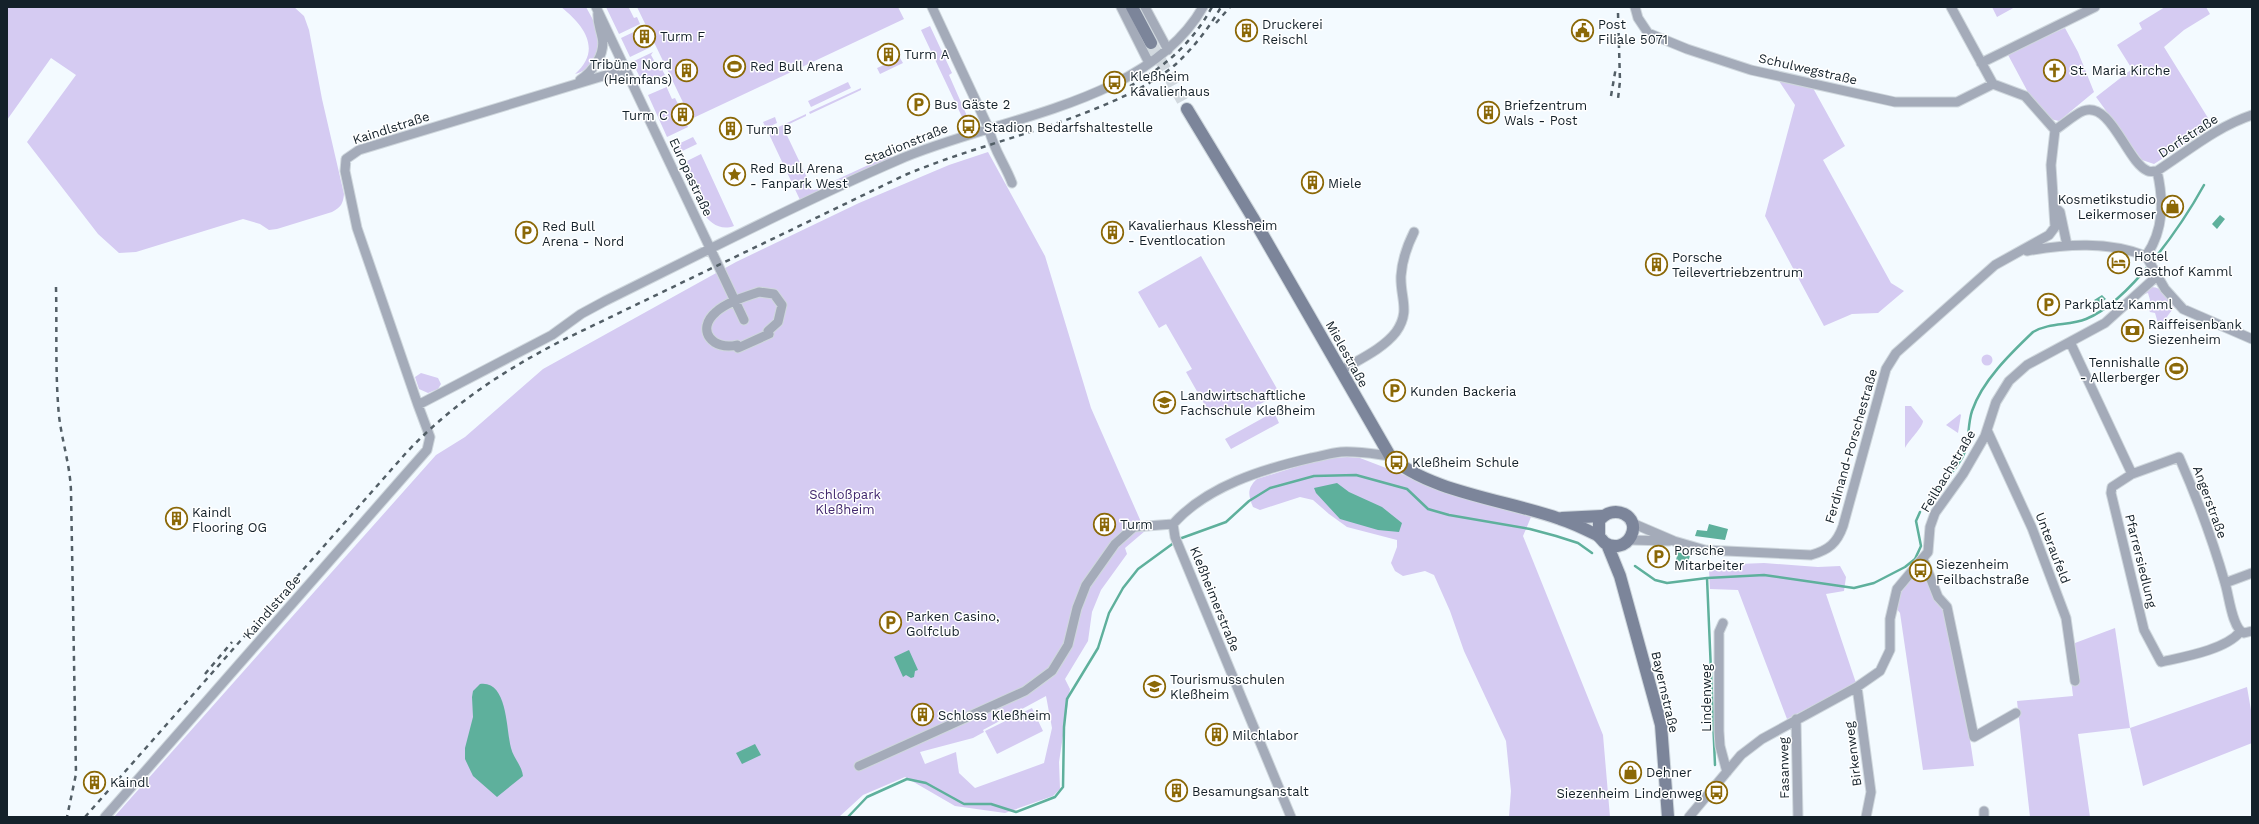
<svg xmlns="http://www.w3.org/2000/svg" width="2259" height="824" font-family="'Work Sans',sans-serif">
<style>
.green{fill:#d5cbf2;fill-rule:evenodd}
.water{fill:#5eb09c}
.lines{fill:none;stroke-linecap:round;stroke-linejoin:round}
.stream{stroke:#5eb09c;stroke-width:2.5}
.secondary-tunnel{stroke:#d2d9df;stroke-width:12;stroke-dasharray:12 6;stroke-linecap:butt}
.street-casing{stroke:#cfd7dd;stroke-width:11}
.secondary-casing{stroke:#cfd7dd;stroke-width:14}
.street{stroke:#a4abb9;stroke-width:9}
.secondary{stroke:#7c859a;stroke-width:12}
.rail{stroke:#525e66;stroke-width:2.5;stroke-dasharray:5 5;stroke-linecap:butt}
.labels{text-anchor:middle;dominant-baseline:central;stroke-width:3;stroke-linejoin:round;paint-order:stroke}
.poi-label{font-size:13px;fill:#14212a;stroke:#fff;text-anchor:start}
.street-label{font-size:13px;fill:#14212a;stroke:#fff}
.park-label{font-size:13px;fill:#42286e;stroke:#fff}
</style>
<rect width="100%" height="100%" fill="#f3faff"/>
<path class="green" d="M7,7H294L304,16L309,30L322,99L344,194C343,204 341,207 332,212L277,229L269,230L260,224L243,219L136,252L119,253L98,234L27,142L76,75L51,58L7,120Z
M561,7H586C591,16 597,26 599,37C601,53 591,71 575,74C602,50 585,26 561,7Z
M606,7H631L629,8L634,18L637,17L640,24L619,34Z
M637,7H898L904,19L691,119Z
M1992,7H2015L1997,17Z
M2165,7H2206L2210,14L2184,30L2164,47L2213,126L2154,164L2142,160L2096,97L2132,69L2117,45L2142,29L2139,23Z
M930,26L952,73L949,75L967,116L971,114L973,119L965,122L962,120L963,119L921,30Z
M642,28L643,31L640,32L645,42L648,41L651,47L630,57L621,38Z
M2065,28L2078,52L2094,92L2059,121L2050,119L2030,96L2007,53Z
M653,52L651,55L656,64H659L665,75L644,85L632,62Z
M900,58L903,63L880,74L877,68Z
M1808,79L1845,146L1823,160L1891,283L1904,291L1878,313L1852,314L1824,326L1765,216L1795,105L1779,81Z
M848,82L851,88L811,107L808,101Z
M669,86L667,88L672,99L675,98L681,110L678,111L682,121L685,120L688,127L667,137L648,95Z
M861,88V90L810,114L809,112Z
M806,114V116L783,127L813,190L819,189L817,193L800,200L768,132Z
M775,117L777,123L766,128L763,122Z
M693,137L697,144L676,154L672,147Z
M988,152L1045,256L1091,408L1145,531L1125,548L1127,554L1101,590L1092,612L1088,641L1065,679L1070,689L1059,762L1060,789L1053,796L1005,813L955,806L905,777L863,795L839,817H114L436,455L465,437L543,369L736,262L859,203L949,165ZM1046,696L1052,728L1044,763L975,788L959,773L956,752L925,764L920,752L973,738L984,732L983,730Z
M701,154L734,226C720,231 710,223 702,212L705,210L696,189L690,187L684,173L686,170L683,163Z
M890,155L892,157L891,158L828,187L825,185Z
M1201,256L1280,394L1252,408L1211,416L1186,372L1192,369L1166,324L1159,328L1138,292Z
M2150,287C2162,286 2168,297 2175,306L2163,322L2158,323L2155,313L2150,312L2147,306L2150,300L2148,293L2142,295Z
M1981.5 360a5.5 5.5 0 1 1 11 0a5.5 5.5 0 1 1-11 0Z
M421,373L438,378L441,384L438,389L428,393L419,389L415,377Z
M1905,406H1911L1923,421C1923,427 1909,440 1905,448Z
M1274,412L1279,423L1231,449L1225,439Z
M1960,414L1961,415L1958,433L1946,425Z
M1347,457L1360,458L1464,498L1531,517L1523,536L1603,735L1610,817H1509L1511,791L1506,741L1464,651L1450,611L1434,575L1425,571L1403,576L1395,571L1391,563L1397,547V540L1347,527L1329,514L1313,500L1300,497L1260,510L1253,507C1248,495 1247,488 1257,479L1321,459Z
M1764,563L1818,567L1840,566L1846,577L1844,591L1826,594L1856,683L1787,719L1738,590L1710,589L1709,570L1713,565Z
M1924,573L1944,608L1962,687L1974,766L1923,770L1900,613L1896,608L1900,593L1914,575Z
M2115,628L2130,728L2247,687L2252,716V743L2143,786L2130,728L2078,734L2090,817H2030L2017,701L2073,696L2067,646Z
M1032,708L1043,731L997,754L985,731Z"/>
<path class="water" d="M2220,215L2225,219L2217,229L2212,224Z
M2102,295L2106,299L2097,305L2094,300Z
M1337,483L1349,492L1382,507L1402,523L1399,532L1378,530L1340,519L1316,493L1314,488Z
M1709,524L1728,529L1725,540L1695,536L1697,530L1707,531Z
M1678,552L1690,556L1687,564L1676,560Z
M909,650L918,670L915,671L914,677L911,678L906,675L903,677L894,657Z
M480,684C508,680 506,730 511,748C513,757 522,766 523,776L497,797L473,776L465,759V748L473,717L472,697L473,691Z
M755,744L761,755L742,764L736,753Z"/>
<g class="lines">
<path class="stream" d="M1926,504C1938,489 1953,474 1962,458C1970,444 1967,426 1972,411C1982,381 2011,353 2033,332C2050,322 2069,326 2086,319C2129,302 2182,225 2204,185
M1179,539L1226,522L1249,501L1270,488L1314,476L1356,475L1407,489L1428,509L1449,515L1530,529L1556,536L1578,543L1592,553
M1635,566L1655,580L1667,583L1707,578L1764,575L1854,588L1874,583L1905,567L1915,559L1921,546L1916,521L1920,512
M1707,578L1715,765
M848,817L867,797L907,779L926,783L964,804H991L1016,812L1055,797L1063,787L1064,727L1067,699L1098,648L1109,613L1123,588L1138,569L1175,542"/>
<path class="secondary-tunnel" d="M1151,43L1187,109"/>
<defs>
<path id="street" d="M596,7L744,320
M932,7L989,129C993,149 1005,164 1012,183
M1121,7L1149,63
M1145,7L1168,50
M1635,7L1638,18L1648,33L1687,49L1751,70L1895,102H1957L1993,84
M1951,7L1993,84L2025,96L2055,130
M1981,63L2095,7
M580,80C593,71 606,54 602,37C600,27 597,22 598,12
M2055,130C2064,124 2074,115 2083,111C2111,100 2127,163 2148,171C2150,172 2154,171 2157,171C2188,151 2216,127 2252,115
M2054,206L2060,212L2067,245
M2027,251C2066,244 2108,241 2146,256
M2146,256L2165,289L2183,309L2252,339
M2146,256C2164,230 2164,201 2157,171
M759,292L774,294L782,305L778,322L768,331L769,334L738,348L737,345C713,351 695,330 716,312C727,302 745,297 759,292Z
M2070,342L2132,474L2179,457C2197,498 2213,541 2225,583C2229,595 2232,629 2244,633L2252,631
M1340,371C1358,360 1383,349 1396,332C1411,311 1400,298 1401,276C1402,260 1407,246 1414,232
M418,405L357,228L345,171L346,159L359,150L626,69
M1987,430L2032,528L2066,618L2075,681
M2132,474L2112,487L2111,493L2144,630L2161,662C2183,657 2225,650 2240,632
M1632,523L1674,541L1705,550L1811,555C1829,550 1837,543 1843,526L1886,369L1896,353L1995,265L2049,235L2055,227L2051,165L2055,130
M1173,524L1175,537L1291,817
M1629,540L1669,541
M1923,559L1938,597L1947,607L1974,737L2016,713
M2225,583L2252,573
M1723,623L1719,632V731L1720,746L1727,772
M1857,687L1871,792L1866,817
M1796,719L1798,817
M859,766L1025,691L1052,671L1068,645L1077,608L1086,585L1115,544L1134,527L1173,524C1207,486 1263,469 1311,458C1321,456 1331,453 1341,452C1358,451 1374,454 1390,456
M1984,811V817
M105,817L427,450L430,437L418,405L552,335L581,314L605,301C702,253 799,203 898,160C993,118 1147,105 1203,7
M1689,817L1741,755L1762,739L1857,687L1880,671L1890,650V619L1897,589L1928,552L1930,527L1935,513L1963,474L1985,436L1996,402L2009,381L2027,365L2105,323L2157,276"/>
<path id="secondary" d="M1132,7L1151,43
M1187,109L1253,218L1390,456C1427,492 1512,501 1560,519C1573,523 1585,529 1597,535C1600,537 1602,540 1605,543C1614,549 1626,546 1631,536C1641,516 1613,502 1599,521V536
M1562,518L1602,516
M1607,544L1620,576L1661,725L1668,817"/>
</defs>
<use href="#street" class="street-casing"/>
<use href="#secondary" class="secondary-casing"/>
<use href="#street" class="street"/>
<use href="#secondary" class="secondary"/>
<path class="rail" d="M1618,13L1620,81L1618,99
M1216,23L1230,7
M1130,86C1164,68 1193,42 1212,7
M1611,96L1616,67
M56,287C57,330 55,373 59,416C62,441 70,465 71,491L76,774L67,817
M205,674L232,642
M85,817L406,453C451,405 503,371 561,341L905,175C969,148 1038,133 1102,106C1128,95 1155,82 1176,64C1194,47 1209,28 1221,7"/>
</g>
<defs>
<symbol id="building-ring" viewBox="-11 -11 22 22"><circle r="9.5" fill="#fff" stroke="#8b6807" stroke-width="1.5"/><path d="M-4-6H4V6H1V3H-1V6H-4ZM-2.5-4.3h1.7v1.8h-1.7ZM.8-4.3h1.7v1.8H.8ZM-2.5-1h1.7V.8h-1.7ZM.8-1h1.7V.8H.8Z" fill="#8b6807"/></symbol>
<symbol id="civic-ring" viewBox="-11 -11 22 22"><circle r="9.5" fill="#fff" stroke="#8b6807" stroke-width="1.5"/><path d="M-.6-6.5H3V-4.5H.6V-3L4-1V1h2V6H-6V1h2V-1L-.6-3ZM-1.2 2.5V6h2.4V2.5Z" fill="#8b6807"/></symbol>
<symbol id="stadium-ring" viewBox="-11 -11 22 22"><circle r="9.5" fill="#fff" stroke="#8b6807" stroke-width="1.5"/><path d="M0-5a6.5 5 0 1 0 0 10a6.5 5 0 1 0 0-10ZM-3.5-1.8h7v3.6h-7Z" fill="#8b6807"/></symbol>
<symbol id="church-ring" viewBox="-11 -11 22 22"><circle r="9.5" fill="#fff" stroke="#8b6807" stroke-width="1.5"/><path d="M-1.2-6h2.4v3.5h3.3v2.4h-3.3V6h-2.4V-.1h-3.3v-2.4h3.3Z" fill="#8b6807"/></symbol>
<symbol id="bus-ring" viewBox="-11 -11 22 22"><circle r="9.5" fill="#fff" stroke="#8b6807" stroke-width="1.5"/><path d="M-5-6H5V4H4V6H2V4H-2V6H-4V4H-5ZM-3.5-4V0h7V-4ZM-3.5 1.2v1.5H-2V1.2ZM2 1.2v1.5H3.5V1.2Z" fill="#8b6807"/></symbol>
<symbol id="parking-ring" viewBox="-11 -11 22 22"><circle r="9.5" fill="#fff" stroke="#8b6807" stroke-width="1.5"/><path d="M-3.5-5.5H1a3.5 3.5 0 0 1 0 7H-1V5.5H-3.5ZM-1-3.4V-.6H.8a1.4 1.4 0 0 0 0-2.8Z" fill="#8b6807"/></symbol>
<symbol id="sight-ring" viewBox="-11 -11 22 22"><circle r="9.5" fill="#fff" stroke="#8b6807" stroke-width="1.5"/><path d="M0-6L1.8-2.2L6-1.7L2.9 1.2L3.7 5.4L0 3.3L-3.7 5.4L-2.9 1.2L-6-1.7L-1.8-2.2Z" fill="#8b6807"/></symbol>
<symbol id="shop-ring" viewBox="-11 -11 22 22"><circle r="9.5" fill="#fff" stroke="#8b6807" stroke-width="1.5"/><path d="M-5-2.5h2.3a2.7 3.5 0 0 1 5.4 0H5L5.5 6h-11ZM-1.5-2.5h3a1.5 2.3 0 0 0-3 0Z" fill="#8b6807"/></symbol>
<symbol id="hotel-ring" viewBox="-11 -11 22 22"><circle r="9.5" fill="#fff" stroke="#8b6807" stroke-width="1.5"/><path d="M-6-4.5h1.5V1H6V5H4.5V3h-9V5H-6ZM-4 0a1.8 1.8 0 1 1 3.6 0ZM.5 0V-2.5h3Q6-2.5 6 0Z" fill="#8b6807"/></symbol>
<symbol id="bank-ring" viewBox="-11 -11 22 22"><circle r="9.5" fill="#fff" stroke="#8b6807" stroke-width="1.5"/><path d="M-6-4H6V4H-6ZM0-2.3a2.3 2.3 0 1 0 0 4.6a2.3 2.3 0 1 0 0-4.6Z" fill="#8b6807"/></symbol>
<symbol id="school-ring" viewBox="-11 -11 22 22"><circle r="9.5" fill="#fff" stroke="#8b6807" stroke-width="1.5"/><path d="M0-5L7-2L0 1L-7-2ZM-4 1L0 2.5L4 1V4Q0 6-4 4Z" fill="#8b6807"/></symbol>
</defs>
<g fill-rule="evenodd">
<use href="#building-ring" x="1234" y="18" width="25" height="25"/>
<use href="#civic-ring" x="1570" y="18" width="25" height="25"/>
<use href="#building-ring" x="632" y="24" width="25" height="25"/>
<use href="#building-ring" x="876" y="42" width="25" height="25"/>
<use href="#stadium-ring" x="722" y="54" width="25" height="25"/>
<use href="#church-ring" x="2042" y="58" width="25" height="25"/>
<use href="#building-ring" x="674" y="58" width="25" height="25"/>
<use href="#bus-ring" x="1102" y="70" width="25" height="25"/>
<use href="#parking-ring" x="906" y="92" width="25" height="25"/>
<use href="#building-ring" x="1476" y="100" width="25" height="25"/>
<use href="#building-ring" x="670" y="102" width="25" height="25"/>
<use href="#bus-ring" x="956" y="114" width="25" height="25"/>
<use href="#building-ring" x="718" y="116" width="25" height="25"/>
<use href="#sight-ring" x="722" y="162" width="25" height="25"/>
<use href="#building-ring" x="1300" y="170" width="25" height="25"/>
<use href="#shop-ring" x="2160" y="194" width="25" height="25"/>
<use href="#building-ring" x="1100" y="220" width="25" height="25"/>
<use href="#parking-ring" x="514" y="220" width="25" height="25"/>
<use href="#hotel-ring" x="2106" y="250" width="25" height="25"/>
<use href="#building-ring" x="1644" y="252" width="25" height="25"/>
<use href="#parking-ring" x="2036" y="292" width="25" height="25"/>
<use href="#bank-ring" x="2120" y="318" width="25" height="25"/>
<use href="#stadium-ring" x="2164" y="356" width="25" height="25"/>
<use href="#parking-ring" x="1382" y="378" width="25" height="25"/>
<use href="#school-ring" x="1152" y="390" width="25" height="25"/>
<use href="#bus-ring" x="1384" y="450" width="25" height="25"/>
<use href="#building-ring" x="164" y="506" width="25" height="25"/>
<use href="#building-ring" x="1092" y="512" width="25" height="25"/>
<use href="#parking-ring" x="1646" y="544" width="25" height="25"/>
<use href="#bus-ring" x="1908" y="558" width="25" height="25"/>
<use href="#parking-ring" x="878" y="610" width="25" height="25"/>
<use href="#school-ring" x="1142" y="674" width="25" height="25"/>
<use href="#building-ring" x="910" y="702" width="25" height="25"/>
<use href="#building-ring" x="1204" y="722" width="25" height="25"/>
<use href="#shop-ring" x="1618" y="760" width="25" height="25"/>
<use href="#building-ring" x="82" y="770" width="25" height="25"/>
<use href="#building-ring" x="1164" y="778" width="25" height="25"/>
<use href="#bus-ring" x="1704" y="780" width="25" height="25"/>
</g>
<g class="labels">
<g class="poi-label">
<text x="1262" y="24">Druckerei<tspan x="1262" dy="15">Reischl</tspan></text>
<text x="1598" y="24">Post<tspan x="1598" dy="15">Filiale 5071</tspan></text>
<text x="660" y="36">Turm F</text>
<text x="904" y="54">Turm A</text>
<text x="672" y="64" text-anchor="end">Tribüne Nord<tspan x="672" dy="15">(Heimfans)</tspan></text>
<text x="750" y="66">Red Bull Arena</text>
<text x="2070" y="70">St. Maria Kirche</text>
<text x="1130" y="76">Kleßheim<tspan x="1130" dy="15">Kavalierhaus</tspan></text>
<text x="934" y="104">Bus Gäste 2</text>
<text x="1504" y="105">Briefzentrum<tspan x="1504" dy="15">Wals - Post</tspan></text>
<text x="668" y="115" text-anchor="end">Turm C</text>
<text x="984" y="127">Stadion Bedarfshaltestelle</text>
<text x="746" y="129">Turm B</text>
<text x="750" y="168">Red Bull Arena<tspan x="750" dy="15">- Fanpark West</tspan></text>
<text x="1328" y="183">Miele</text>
<text x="2156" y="199" text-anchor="end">Kosmetikstudio<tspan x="2156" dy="15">Leikermoser</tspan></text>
<text x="1128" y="225">Kavalierhaus Klessheim<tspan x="1128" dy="15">- Eventlocation</tspan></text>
<text x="542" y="226">Red Bull<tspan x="542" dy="15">Arena - Nord</tspan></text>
<text x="2134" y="256">Hotel<tspan x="2134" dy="15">Gasthof Kamml</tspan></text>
<text x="1672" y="257">Porsche<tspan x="1672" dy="15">Teilevertriebzentrum</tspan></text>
<text x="2064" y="304">Parkplatz Kamml</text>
<text x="2148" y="324">Raiffeisenbank<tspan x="2148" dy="15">Siezenheim</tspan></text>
<text x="2160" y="362" text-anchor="end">Tennishalle<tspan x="2160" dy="15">- Allerberger</tspan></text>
<text x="1410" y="391">Kunden Backeria</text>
<text x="1180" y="395">Landwirtschaftliche<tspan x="1180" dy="15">Fachschule Kleßheim</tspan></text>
<text x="1412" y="462">Kleßheim Schule</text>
<text x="192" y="512">Kaindl<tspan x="192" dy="15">Flooring OG</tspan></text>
<text x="1120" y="524">Turm</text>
<text x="1674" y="550">Porsche<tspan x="1674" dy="15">Mitarbeiter</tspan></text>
<text x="1936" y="564">Siezenheim<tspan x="1936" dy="15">Feilbachstraße</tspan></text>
<text x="906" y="616">Parken Casino,<tspan x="906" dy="15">Golfclub</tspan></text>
<text x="1170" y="679">Tourismusschulen<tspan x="1170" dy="15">Kleßheim</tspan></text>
<text x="938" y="715">Schloss Kleßheim</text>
<text x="1232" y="735">Milchlabor</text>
<text x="1646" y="772">Dehner</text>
<text x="110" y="782">Kaindl</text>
<text x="1192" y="791">Besamungsanstalt</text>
<text x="1702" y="793" text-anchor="end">Siezenheim Lindenweg</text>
</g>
<g class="street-label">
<text transform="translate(1808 69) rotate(13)">Schulwegstraße</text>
<text transform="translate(391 128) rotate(-18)">Kaindlstraße</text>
<text transform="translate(2188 136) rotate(-33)">Dorfstraße</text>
<text transform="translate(906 144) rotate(-22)">Stadionstraße</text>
<text transform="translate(691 177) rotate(65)">Europastraße</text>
<text transform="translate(1347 354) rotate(61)">Mielestraße</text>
<text transform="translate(1851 446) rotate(-74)">Ferdinand-Porschestraße</text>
<text transform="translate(1948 471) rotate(-59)">Feilbachstraße</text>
<text transform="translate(2210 502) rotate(70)">Angerstraße</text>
<text transform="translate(2053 548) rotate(69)">Unteraufeld</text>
<text transform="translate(2141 561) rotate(76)">Pfarrersiedlung</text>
<text transform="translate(1215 599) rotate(68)">Kleßheimerstraße</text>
<text transform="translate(272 607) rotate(-49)">Kaindlstraße</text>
<text transform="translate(1665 692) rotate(77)">Bayernstraße</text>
<text transform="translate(1706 698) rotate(-90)">Lindenweg</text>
<text transform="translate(1853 754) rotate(-97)">Birkenweg</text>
<text transform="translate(1784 768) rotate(-91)">Fasanweg</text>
</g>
<g class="park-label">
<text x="845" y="494">Schloßpark<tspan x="845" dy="15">Kleßheim</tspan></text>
</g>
</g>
<rect width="2259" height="824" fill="none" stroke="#14212a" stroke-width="16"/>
</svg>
